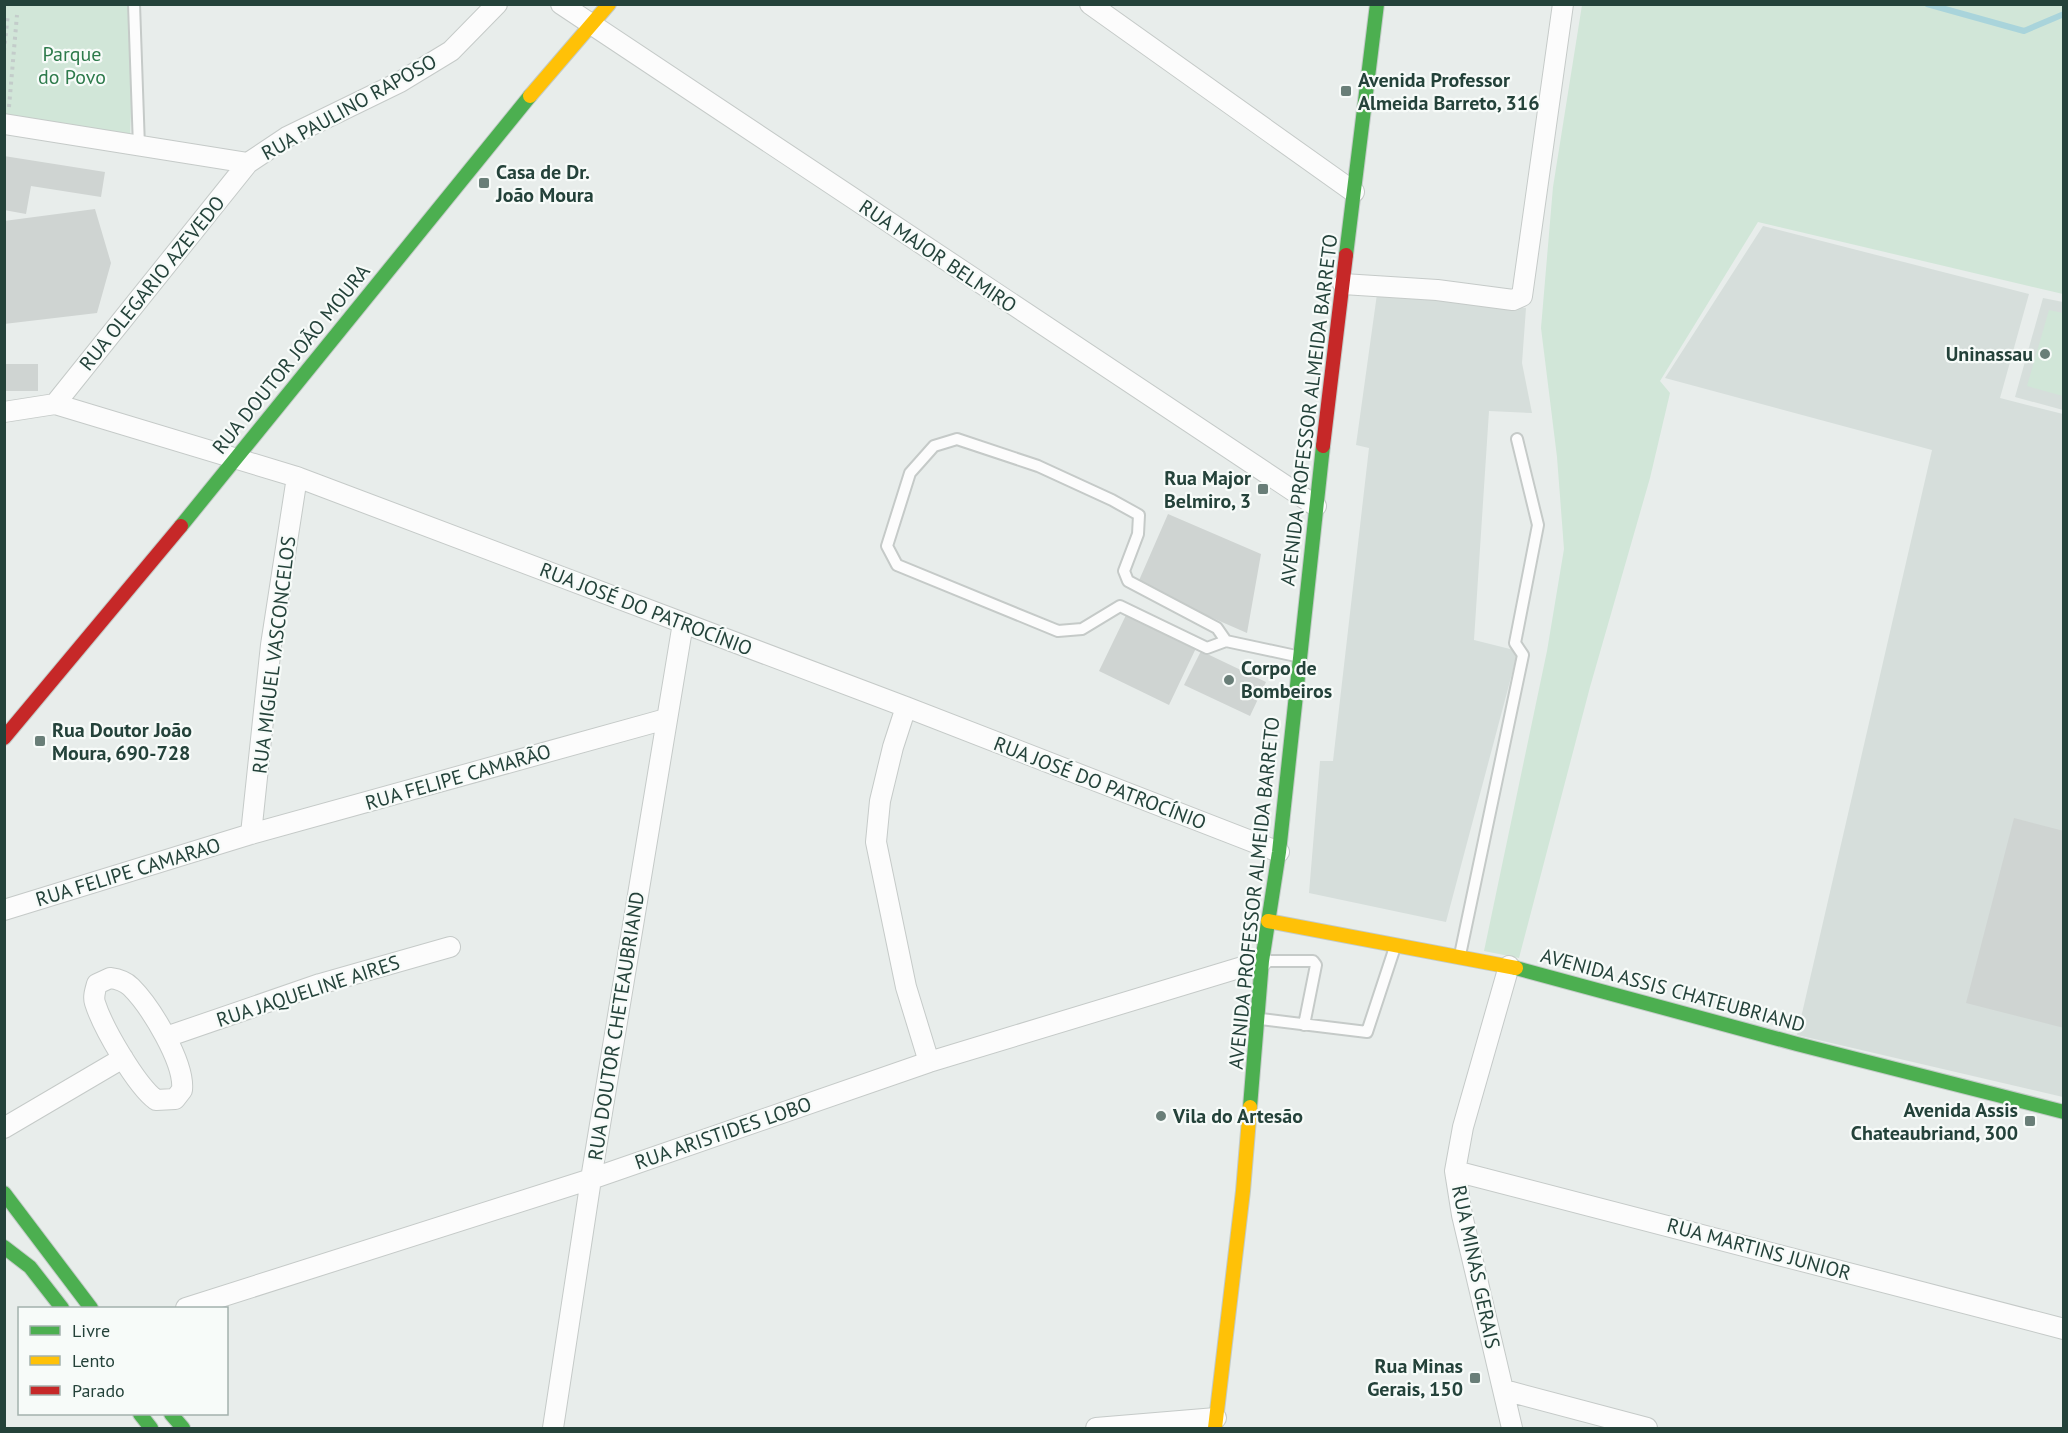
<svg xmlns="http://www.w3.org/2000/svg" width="2068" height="1433" font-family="'PT Sans',sans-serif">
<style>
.built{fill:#d6dedb}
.green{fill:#d1e6d8}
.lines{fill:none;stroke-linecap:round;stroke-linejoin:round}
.stream{stroke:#a9d4db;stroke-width:6}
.building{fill:#cfd4d2}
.lane-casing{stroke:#c5cac8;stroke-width:14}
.street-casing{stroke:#c5cac8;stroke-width:22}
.fast-casing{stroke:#c3cbc8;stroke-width:16}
.slow-casing{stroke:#c3cbc8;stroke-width:16}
.jam-casing{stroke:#c3cbc8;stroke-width:16}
.path{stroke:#c3ccca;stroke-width:4;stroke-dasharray:3 4.5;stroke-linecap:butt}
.lane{stroke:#fcfcfc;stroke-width:10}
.street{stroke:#fcfcfc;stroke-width:20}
.fast{stroke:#4caf50;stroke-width:14}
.slow{stroke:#ffc107;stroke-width:14}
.jam{stroke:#c62828;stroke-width:14}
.poi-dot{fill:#697e78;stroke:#f7fbf9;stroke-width:2}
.labels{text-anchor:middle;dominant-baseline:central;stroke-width:4.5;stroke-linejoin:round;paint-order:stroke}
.park-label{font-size:20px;fill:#2d7a4b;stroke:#f7fbf9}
.poi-label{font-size:20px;font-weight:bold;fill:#24423a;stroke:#f7fbf9;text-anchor:start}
.street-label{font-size:20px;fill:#24423a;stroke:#f7fbf9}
</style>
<rect width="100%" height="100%" fill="#e8edeb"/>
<path class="built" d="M1763,226L2029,294L2000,398L2063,414V1097L1797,1035L1932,450L1665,378Z
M1377,294L1526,308L1522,363L1532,413L1489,411L1474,640L1518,651L1446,922L1309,893L1320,761H1333L1369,448L1356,445Z
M2043,298L2063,302V410L2015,397Z"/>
<path class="green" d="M4,5H135L130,138L5,115Z
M1582,5H2063V294L1758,222L1660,381L1670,393L1650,478L1590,687L1519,958L1484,951L1547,651L1564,549L1557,457L1541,328L1553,187Z
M2049,310L2063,313V396L2027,386Z"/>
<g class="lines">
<path class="stream" d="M1927,4L2024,31L2064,14"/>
</g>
<path class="building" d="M4,156L105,172L101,197L31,186L26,214L4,210Z
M95,209L111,263L97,313L4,324V221Z
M4,364H38V391H4Z
M1168,514L1261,554L1247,633L1137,585Z
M1127,613L1197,646L1169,705L1099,671Z
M1201,651L1266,682L1250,716L1184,685Z
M2014,818L2064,831V1028L1966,1003Z"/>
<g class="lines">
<defs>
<path id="lane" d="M134,4L139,147
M1226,641L1217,628L1128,581L1124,571L1138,534L1139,515L1112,500L1038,466L957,439L934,446L910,473L887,546L897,565L1058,631L1082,629L1120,606L1207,648L1226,641L1296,656
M1460,955L1523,655L1515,643L1538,525L1517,439
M1266,961H1313L1316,965L1304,1025
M1261,1019L1367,1032L1395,947"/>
<path id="street" d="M561,4L1316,506
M1090,4L1354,192
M4,124L248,163
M1343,284L1437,290L1513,300L1522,296L1563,4
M55,404L248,163L287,137L400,82L451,51L497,4
M4,412L55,404L297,477L906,707L1279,852
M906,707L893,747L880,801L876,842L906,987L929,1062
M251,834L271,645L297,477
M4,910L251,834L666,719
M1509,966L1463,1127L1455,1171L1462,1215L1512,1428
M110,978C118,979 125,981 131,987C151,1007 185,1063 182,1090L175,1099L156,1100C136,1085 103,1028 95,1003C93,997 95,991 97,984Z
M166,1037L320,984L450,947
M4,1128L123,1058
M1455,1171L2064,1329
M186,1308L591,1179L929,1062L1262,961
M1504,1390L1647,1428
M553,1428L591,1179L683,623
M1096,1428L1216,1418"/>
<path id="fast" d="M1346,255L1377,4
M181,526L530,96
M1516,968L1797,1044L2064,1112
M1250,1107L1262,961L1279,852L1323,446
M4,1193L91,1308
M4,1247L30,1267L62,1308
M140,1414L151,1428
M171,1414L183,1428"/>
<path id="slow" d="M530,96L609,4
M1268,921L1516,968
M1215,1428L1243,1191L1250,1107"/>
<path id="jam" d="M1323,446L1346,255
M4,738L181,526"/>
</defs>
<use href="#lane" class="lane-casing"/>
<use href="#street" class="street-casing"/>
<use href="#fast" class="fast-casing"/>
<use href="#slow" class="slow-casing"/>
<use href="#jam" class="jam-casing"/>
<path class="path" d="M4,51L8,14
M9,107L17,15"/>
<use href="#lane" class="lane"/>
<use href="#street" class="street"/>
<use href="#fast" class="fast"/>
<use href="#slow" class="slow"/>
<use href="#jam" class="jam"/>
</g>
<g class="poi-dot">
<rect x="1340" y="85" width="12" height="12" rx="3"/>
<rect x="478" y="177" width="12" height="12" rx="3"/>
<circle cx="2045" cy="354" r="6"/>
<rect x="1257" y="483" width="12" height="12" rx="3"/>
<circle cx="1229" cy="680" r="6"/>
<rect x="34" y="735" width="12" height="12" rx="3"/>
<circle cx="1161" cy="1116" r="6"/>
<rect x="2024" y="1115" width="12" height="12" rx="3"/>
<rect x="1469" y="1372" width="12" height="12" rx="3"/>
</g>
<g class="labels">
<g class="park-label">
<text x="72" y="54">Parque<tspan x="72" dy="23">do Povo</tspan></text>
</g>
<g class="poi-label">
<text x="1358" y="80">Avenida Professor<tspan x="1358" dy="23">Almeida Barreto, 316</tspan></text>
<text x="496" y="172">Casa de Dr.<tspan x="496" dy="23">João Moura</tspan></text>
<text x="2033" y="354" text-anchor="end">Uninassau</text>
<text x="1251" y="478" text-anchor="end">Rua Major<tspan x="1251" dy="23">Belmiro, 3</tspan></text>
<text x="1241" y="668">Corpo de<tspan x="1241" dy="23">Bombeiros</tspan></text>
<text x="52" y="730">Rua Doutor João<tspan x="52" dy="23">Moura, 690-728</tspan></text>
<text x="2018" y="1110" text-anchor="end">Avenida Assis<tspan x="2018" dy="23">Chateaubriand, 300</tspan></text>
<text x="1173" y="1116">Vila do Artesão</text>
<text x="1463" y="1366" text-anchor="end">Rua Minas<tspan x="1463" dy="23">Gerais, 150</tspan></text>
</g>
<g class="street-label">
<text transform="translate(349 107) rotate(-29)">RUA PAULINO RAPOSO</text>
<text transform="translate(938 256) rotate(34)">RUA MAJOR BELMIRO</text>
<text transform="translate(152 283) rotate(-51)">RUA OLEGARIO AZEVEDO</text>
<text transform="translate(291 359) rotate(-51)">RUA DOUTOR JOÃO MOURA</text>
<text transform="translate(1309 410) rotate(-83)">AVENIDA PROFESSOR ALMEIDA BARRETO</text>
<text transform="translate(646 609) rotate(21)">RUA JOSÉ DO PATROCÍNIO</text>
<text transform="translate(274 655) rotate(-83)">RUA MIGUEL VASCONCELOS</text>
<text transform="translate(458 777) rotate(-16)">RUA FELIPE CAMARÃO</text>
<text transform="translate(1100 783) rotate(21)">RUA JOSÉ DO PATROCÍNIO</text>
<text transform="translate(128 872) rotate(-17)">RUA FELIPE CAMARAO</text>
<text transform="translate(1254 893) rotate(-84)">AVENIDA PROFESSOR ALMEIDA BARRETO</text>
<text transform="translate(1673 990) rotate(15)">AVENIDA ASSIS CHATEUBRIAND</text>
<text transform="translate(308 991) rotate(-18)">RUA JAQUELINE AIRES</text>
<text transform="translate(616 1026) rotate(-81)">RUA DOUTOR CHETEAUBRIAND</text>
<text transform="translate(723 1133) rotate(-19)">RUA ARISTIDES LOBO</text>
<text transform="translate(1759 1249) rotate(15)">RUA MARTINS JUNIOR</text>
<text transform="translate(1476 1267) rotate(78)">RUA MINAS GERAIS</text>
</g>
</g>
<rect width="2068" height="1433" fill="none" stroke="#24423a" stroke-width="12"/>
<rect x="18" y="1307" width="210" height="108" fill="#f7fbf9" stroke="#a3b1ad" stroke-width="1.5"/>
<rect x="30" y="1326" width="30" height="9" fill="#4caf50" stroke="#a3b1ad" stroke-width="1.5"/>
<text x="72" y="1337" font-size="18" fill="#24423a">Livre</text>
<rect x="30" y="1356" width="30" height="9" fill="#ffc107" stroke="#a3b1ad" stroke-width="1.5"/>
<text x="72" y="1367" font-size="18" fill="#24423a">Lento</text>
<rect x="30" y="1386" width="30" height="9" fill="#c62828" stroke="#a3b1ad" stroke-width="1.5"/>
<text x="72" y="1397" font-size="18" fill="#24423a">Parado</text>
</svg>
